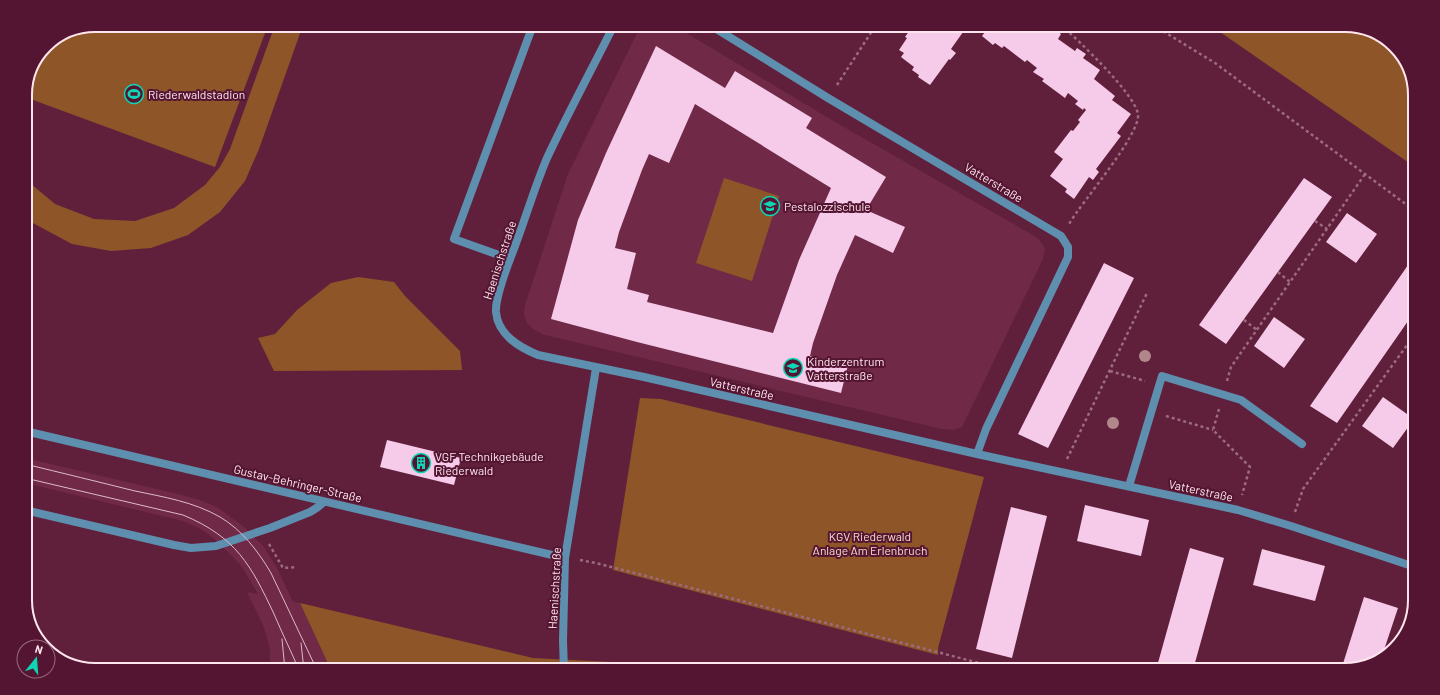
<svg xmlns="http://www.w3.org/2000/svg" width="1440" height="695" font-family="Barlow,sans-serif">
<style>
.built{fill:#702947}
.green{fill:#8e5528}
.building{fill:#f5cbe9;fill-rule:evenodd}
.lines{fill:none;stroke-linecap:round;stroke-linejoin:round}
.path{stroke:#9c6b80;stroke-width:2.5;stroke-dasharray:3 3;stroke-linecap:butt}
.service{stroke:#5e8fae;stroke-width:8}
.minor{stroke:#5e8fae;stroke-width:8}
.tram{stroke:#ddbbc8;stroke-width:1}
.tree{fill:#b2878b}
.labels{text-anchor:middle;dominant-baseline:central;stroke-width:4;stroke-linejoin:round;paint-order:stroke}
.poi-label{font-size:12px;fill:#ffe6ee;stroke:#541532;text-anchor:start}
.street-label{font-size:12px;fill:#ffe6ee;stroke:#541532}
.park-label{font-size:12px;fill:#f6dccb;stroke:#541532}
.rim{fill:none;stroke:#ffe6ee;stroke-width:2}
</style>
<rect width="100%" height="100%" fill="#60203c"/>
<path class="built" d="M641,25H673L830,119L1038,238L1045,248L1043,259L962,427L953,430L942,429L545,335L533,329L527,323L524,314L525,305L568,174Z
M25,458L178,494L200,500L217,507L232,518L244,527L264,547L277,568L293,602L300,603L331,670H270V649L267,638L263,625L247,592L258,594L242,567L231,555L211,536L199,528L183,521L25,483Z"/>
<path class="green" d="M95,25H268L215,167L25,97V91L46,45L68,30Z
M275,25H303L259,149L245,181L220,212L188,235L151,248L111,251L72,244L31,222L25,216V179L55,204L94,219L135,221L174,208L205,185L220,167L230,149Z
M1210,25H1345L1376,32L1403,56L1415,91V167Z
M724,178L779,196L752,281L696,263Z
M358,277L394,282L405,296L460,351L462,370L274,371L258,338L275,334L297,310L331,283Z
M640,398L661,399L984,477L938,648V655L613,570Z
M300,603L533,658L611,662L640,670H331Z"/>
<path class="building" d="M909,25H968L951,49L956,53L950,60L949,59L930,85L918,77L919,75L912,70L914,67L901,57L904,53L899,50L907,38L905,37L910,30L907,28Z
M976,25H1049L1061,34L1058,39L1075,51L1077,48L1086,54L1083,58L1100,70L1094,79L1115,96L1112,100L1131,114L1117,133L1121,136L1096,169L1099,172L1093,180L1089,177L1074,199L1065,192L1067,189L1050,176L1063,159L1054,152L1071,130L1073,131L1080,122L1078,120L1086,110L1084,108L1083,110L1075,104L1078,101L1068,93L1065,98L1042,81L1044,79L1033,72L1037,68L1027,60L1025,62L1004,46L1002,48L995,43L993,45L982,36L985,32Z
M656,46L725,88L735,71L812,118L806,128L886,177L866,210L905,227L893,253L855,235L837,275L813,343L810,356L848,365L841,393L637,342L551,319L578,220L606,153ZM695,104L831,188L799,260L773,333L647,302L649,295L627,289L636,253L615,248L619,232L642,170L649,154L669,163Z
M1304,178L1332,197L1226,344L1199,325Z
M1347,213L1377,234L1356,263L1326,242Z
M1415,255V311L1337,423L1310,406Z
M1104,263L1134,278L1048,448L1018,434Z
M1274,317L1305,339L1284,368L1254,346Z
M1383,397L1414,419L1393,448L1362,426Z
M387,440L461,458L454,485L380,467Z
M1085,505L1149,520L1141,556L1077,541Z
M1011,507L1047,516L1012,658L976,649Z
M1190,548L1224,558L1193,670H1156Z
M1262,549L1325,566L1315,601L1253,585Z
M1364,597L1398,608L1381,659L1345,670H1341Z"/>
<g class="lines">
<path class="path" d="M1061,25C1079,41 1134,93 1138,114C1141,134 1081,203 1069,224
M1153,25L1215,63L1415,211
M837,85L876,25
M1315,221L1327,229
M1278,272L1290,282
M1244,320L1257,330
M1110,371L1145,381
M1227,381L1231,367L1365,174
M1219,409L1213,430L1250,467L1242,495
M1166,416L1213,430
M1067,459L1147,293
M1295,512L1303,489L1415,334
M269,544L283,568L297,567
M580,560L596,563L1006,670"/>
<path class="service" d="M510,259L454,239L533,25
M1129,486L1162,376L1241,400L1302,444
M25,510L174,545L191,548L216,546L270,528L310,512L318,507L324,502"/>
<path class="minor" d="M614,25C592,69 568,113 547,158C535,186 526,217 515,246C509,262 495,295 496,312C498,335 519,347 538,355L644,377L977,454L1238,510L1291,526L1415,567
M710,25L828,98L1061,236L1068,247V257L986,429L977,454
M25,431L565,558
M564,670L563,641L565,558L596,368"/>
<path class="tram" d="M25,464C62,473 99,482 135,491C164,497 194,502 220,517C242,530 258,551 271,573L317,670
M25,478L183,515C236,537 251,565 274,614C282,633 291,651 299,670
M282,639L285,670
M301,643L304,670"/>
</g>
<g class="tree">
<circle cx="1145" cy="356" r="6"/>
<circle cx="1113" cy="423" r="6"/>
</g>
<defs>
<symbol id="stadium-ring" viewBox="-11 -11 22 22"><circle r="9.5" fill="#541532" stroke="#0ed5b4" stroke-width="1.5"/><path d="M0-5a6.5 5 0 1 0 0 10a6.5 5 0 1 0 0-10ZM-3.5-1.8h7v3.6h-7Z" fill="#0ed5b4"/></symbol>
<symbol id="school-ring" viewBox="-11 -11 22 22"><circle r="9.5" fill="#541532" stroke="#0ed5b4" stroke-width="1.5"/><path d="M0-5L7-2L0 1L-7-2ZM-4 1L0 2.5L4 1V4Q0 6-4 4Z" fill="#0ed5b4"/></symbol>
<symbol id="building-ring" viewBox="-11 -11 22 22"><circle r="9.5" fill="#541532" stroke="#0ed5b4" stroke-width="1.5"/><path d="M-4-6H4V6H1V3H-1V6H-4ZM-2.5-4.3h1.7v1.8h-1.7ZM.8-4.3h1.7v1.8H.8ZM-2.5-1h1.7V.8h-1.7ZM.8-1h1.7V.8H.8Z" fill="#0ed5b4"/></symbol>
</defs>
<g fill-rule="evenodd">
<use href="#stadium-ring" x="123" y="83" width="22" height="22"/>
<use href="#school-ring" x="759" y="195" width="22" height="22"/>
<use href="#school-ring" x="782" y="357" width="22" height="22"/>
<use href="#building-ring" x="410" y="452" width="22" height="22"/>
</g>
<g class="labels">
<g class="poi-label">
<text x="148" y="94">Riederwaldstadion</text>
<text x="784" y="206">Pestalozzischule</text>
<text x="807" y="361">Kinderzentrum<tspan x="807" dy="14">Vatterstraße</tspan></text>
<text x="435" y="456">VGF Technikgebäude<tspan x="435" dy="14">Riederwald</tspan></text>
</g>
<g class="street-label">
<text transform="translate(994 182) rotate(31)">Vatterstraße</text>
<text transform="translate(499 260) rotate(-72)">Haenischstraße</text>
<text transform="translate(742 388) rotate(13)">Vatterstraße</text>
<text transform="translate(298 483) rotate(13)">Gustav-Behringer-Straße</text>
<text transform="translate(1201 490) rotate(12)">Vatterstraße</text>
<text transform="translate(554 588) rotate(-87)">Haenischstraße</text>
</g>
<g class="park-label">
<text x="870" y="536">KGV Riederwald<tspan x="870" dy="14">Anlage Am Erlenbruch</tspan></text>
</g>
</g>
<path d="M0 0H1440V695H0ZM95 32H1345A63 63 0 0 1 1408 95V600A63 63 0 0 1 1345 663H95A63 63 0 0 1 32 600V95A63 63 0 0 1 95 32Z" fill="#541532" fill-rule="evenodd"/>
<path class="rim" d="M95 32H1345A63 63 0 0 1 1408 95V600A63 63 0 0 1 1345 663H95A63 63 0 0 1 32 600V95A63 63 0 0 1 95 32Z"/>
<g transform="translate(36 659) rotate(17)"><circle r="19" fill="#541532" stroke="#98697d"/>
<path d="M0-3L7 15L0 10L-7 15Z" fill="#0ed5b4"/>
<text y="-6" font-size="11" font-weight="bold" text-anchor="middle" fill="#ffe6ee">N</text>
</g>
</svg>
